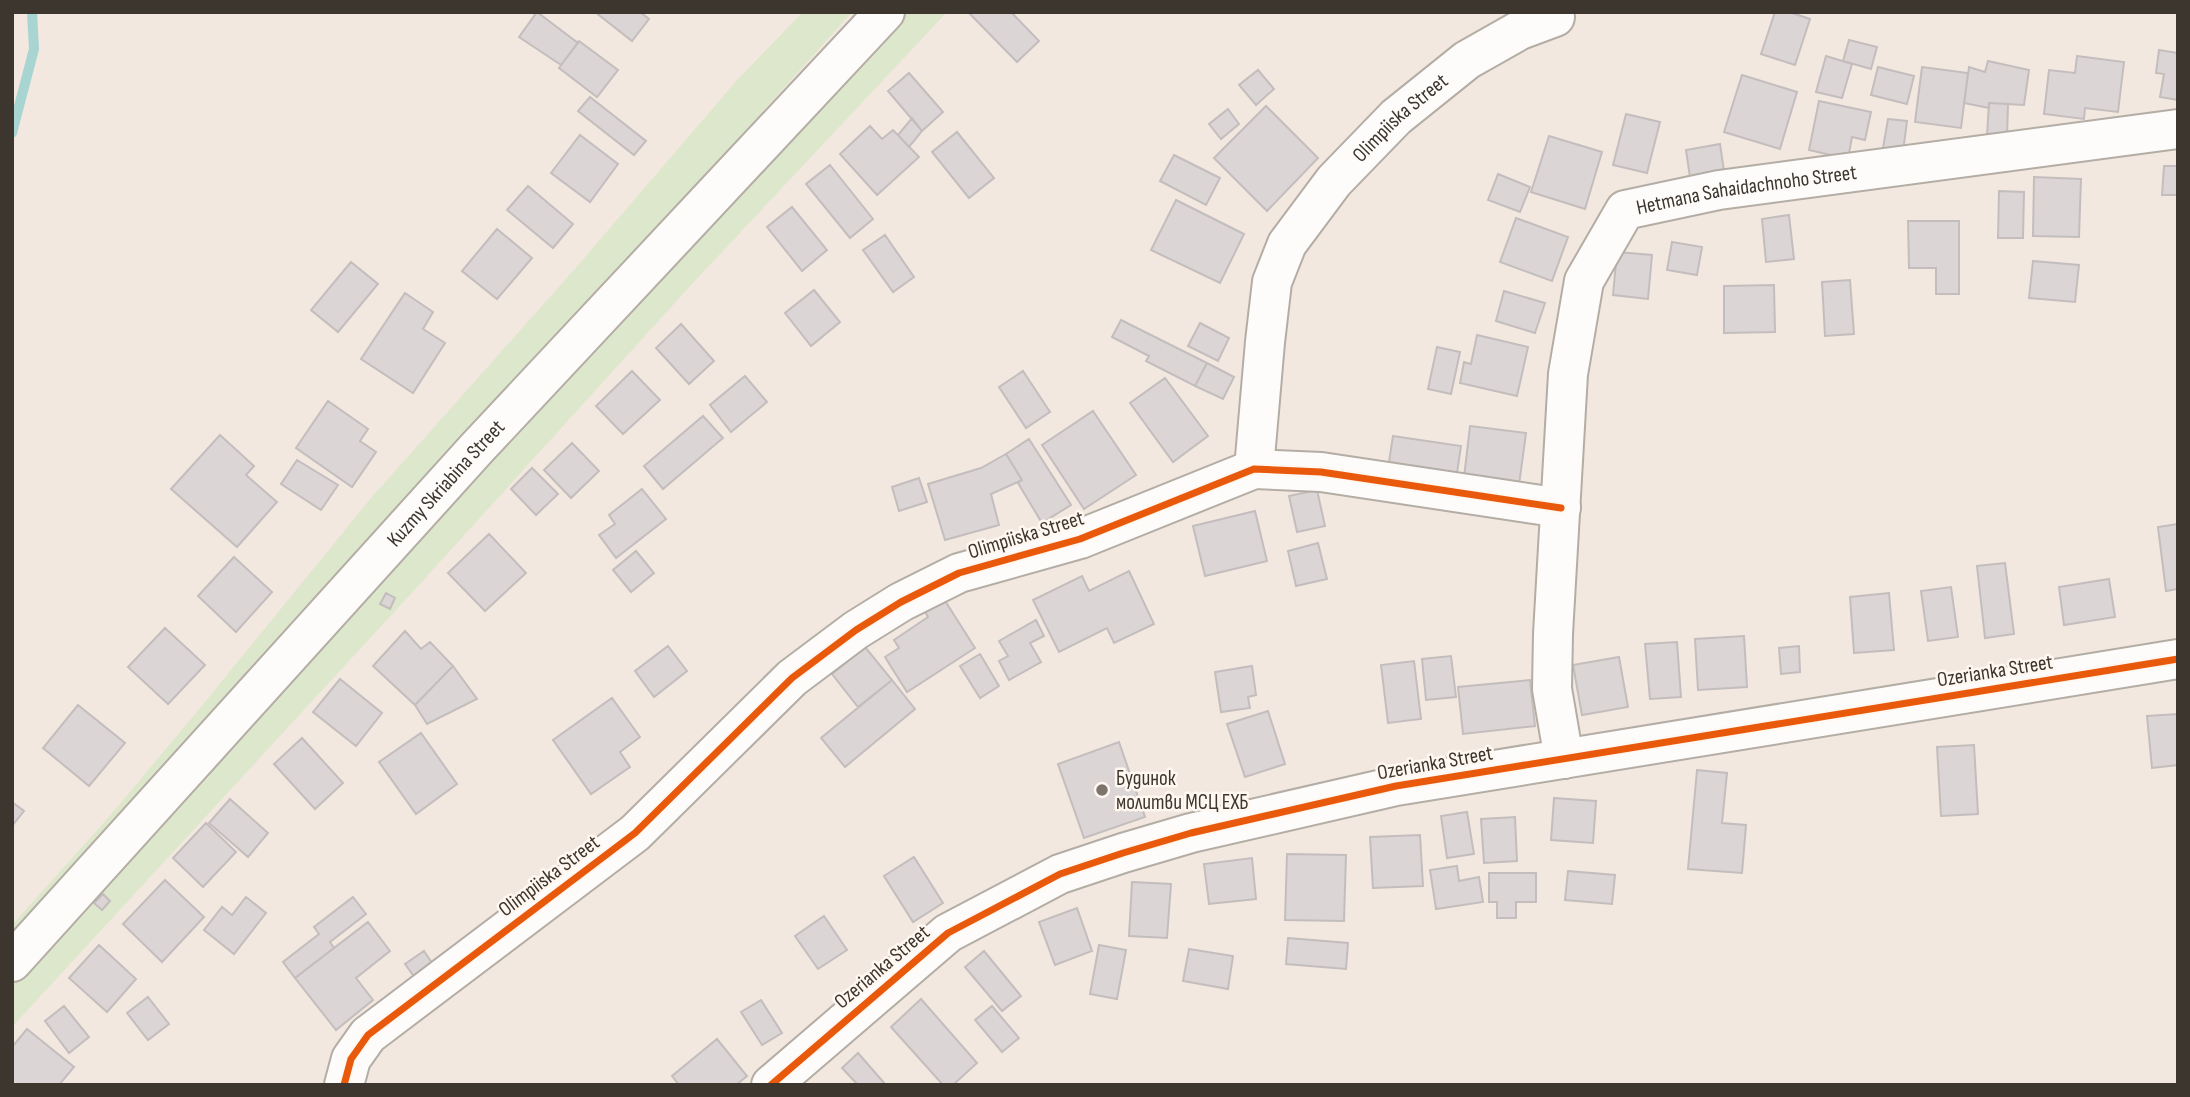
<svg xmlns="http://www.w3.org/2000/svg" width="2190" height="1097" font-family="'Sofia Sans Condensed',sans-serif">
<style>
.green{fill:#dde7cb}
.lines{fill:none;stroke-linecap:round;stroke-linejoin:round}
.stream{stroke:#a8d5d2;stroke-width:10}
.building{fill:#dbd5d5;stroke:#c3bdbd;stroke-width:2}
.street-casing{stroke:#b4ada5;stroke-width:42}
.secondary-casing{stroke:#b4ada5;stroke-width:42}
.street{stroke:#fdfcfa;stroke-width:38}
.secondary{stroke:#fdfcfa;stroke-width:38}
.cycleway-casing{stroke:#fff7f0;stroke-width:11}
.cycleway{stroke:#e8590c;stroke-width:7}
.poi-dot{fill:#7c746d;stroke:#fff7f0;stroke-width:2.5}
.labels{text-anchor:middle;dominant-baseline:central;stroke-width:5;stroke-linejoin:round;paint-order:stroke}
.street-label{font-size:21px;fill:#3d362f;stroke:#fff7f0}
.poi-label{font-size:21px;fill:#3d362f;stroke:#fff7f0;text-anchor:start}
</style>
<rect width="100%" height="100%" fill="#f2e8df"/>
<path class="green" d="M803,12H852C638,253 413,483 200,724C136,796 75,871 12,944V925L108,818L200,708L371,498L573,271L738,79Z
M900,12H947L691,285L419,585L12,1027V981Z"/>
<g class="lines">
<path class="stream" d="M12,133L34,49L32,12"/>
</g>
<path class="building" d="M537,12L578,43L561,65L519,37Z
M595,12H640L649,19L632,41Z
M968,12H1011L1039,41L1017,62Z
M1775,12H1789L1810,19L1795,65L1761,54Z
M1849,40L1877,47L1871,69L1843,61Z
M579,41L618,70L597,97L559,68Z
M2159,50L2178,53V100L2160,97L2164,74L2156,73Z
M1826,56L1852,64L1842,98L1816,92Z
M2077,56L2124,62L2118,112L2085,108L2084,119L2044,114L2049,70L2075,73Z
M1988,61L2029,70L2024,105L1989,103V108L1964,103L1969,67L1985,72Z
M1878,67L1914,76L1907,104L1871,95Z
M1922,67L1968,73L1961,128L1915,122Z
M1258,70L1274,89L1256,105L1239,85Z
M909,73L943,112L922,131L888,91Z
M1742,75L1797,92L1780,149L1724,132Z
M590,97L646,141L634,155L578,111Z
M1819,101L1871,112L1865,140L1852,137L1848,159L1809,150Z
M1989,103L2008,104L2007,137L1987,136Z
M1266,106L1318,158L1267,211L1214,158Z
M1228,109L1239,124L1221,139L1209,124Z
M1626,114L1660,122L1647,173L1613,165Z
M912,118L922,131L909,147L898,135Z
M1888,119L1907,121L1903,152L1882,154Z
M870,126L882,139L893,130L919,157L877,195L840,154Z
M957,132L994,178L969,198L932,152Z
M580,135L618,164L590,202L551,173Z
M1549,136L1602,152L1585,209L1531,192Z
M1720,144L1725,178L1691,184L1686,150Z
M1174,155L1220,178L1206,205L1160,181Z
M830,165L873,219L850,238L806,184Z
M2164,166H2178V195H2162Z
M1498,174L1530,187L1520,212L1488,200Z
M2034,177L2081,179L2079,237L2033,236Z
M528,186L573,224L553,248L507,210Z
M1999,191L2024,192L2023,238H1998Z
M1176,200L1244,234L1220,283L1151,250Z
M792,207L827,250L802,271L767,227Z
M1789,215L1794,259L1766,262L1762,219Z
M1516,218L1568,237L1552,281L1500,262Z
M1908,221H1959V294H1936V268H1909Z
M497,229L532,258L497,299L462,271Z
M885,235L914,277L893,292L863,250Z
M1672,242L1702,247L1697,275L1667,270Z
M1617,252L1652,255L1648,299L1613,295Z
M2033,261L2079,265L2075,302L2029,298Z
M351,262L378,284L338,332L311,310Z
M1850,280L1854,334L1825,336L1822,282Z
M1774,285L1775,332L1724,333V286Z
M814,290L840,322L811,346L785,313Z
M1504,291L1545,303L1535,333L1496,321Z
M405,293L433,312L423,329L445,343L413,393L361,359Z
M1121,320L1207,363L1195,386L1146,361L1149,356L1112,337Z
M1200,323L1229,338L1218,361L1188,346Z
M681,324L714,361L689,384L656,348Z
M1477,335L1528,347L1517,396L1460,383L1464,362L1471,364Z
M1437,347L1460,352L1451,394L1428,389Z
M1207,363L1234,377L1223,399L1195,386Z
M632,371L660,400L623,434L596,406Z
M1023,371L1050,412L1026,428L999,387Z
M745,376L767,402L731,432L710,405Z
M1165,378L1208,436L1173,462L1130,403Z
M328,401L368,429L360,441L376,452L352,487L296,448Z
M1093,411L1136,475L1084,509L1042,445Z
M703,416L723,438L663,489L644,466Z
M1470,426L1526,433L1519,485L1464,478Z
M220,435L254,466L246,475L277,502L237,547L171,489Z
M1393,436L1461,446L1457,473L1389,462Z
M1029,439L1071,505L1042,523L1018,483L1022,480L1006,454Z
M572,443L599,471L571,498L544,470Z
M1006,454L1022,480L991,494L999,525L945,540L928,484L981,468Z
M297,460L338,485L321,510L281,484Z
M532,468L558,494L536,515L511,489Z
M919,478L927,502L899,511L892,487Z
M642,489L666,519L616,558L599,535L615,524L609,515Z
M1317,490L1325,526L1297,532L1289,496Z
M1255,511L1267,561L1205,576L1193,526Z
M2178,524V589L2166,591L2158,527Z
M489,534L526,573L485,611L448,573Z
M1318,543L1327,579L1296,586L1288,551Z
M636,551L654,573L631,592L613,570Z
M234,557L272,592L236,632L198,596Z
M2005,563L2014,634L1985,638L1977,566Z
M1129,571L1154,624L1114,643L1107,628L1059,652L1033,600L1082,576L1089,591Z
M2109,579L2115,617L2064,625L2059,587Z
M1951,587L1958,637L1928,641L1921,591Z
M386,593L395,598L390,609L380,604Z
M1889,593L1894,650L1854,653L1850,597Z
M942,596L975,648L907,692L885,657L899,648L894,640L928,617L923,608Z
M1036,620L1044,636L1030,643L1041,662L1009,680L999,661L1008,656L999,641Z
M165,628L205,665L168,704L128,667Z
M405,631L421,649L430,642L453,666L415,705L373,666Z
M1744,636L1747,687L1698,690L1695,639Z
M1677,642L1681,697L1650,699L1645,644Z
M668,646L687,671L654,697L635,671Z
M1799,646L1800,672L1781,674L1779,648Z
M865,647L892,680L858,707L832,674Z
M980,654L999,686L980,698L960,666Z
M1451,656L1456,697L1426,700L1422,659Z
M1619,657L1628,707L1582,715L1573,665Z
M1414,661L1421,719L1388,723L1381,665Z
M453,666L477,699L427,724L415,705Z
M1252,666L1256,695L1248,697L1250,708L1221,712L1215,672Z
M340,679L382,713L356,746L313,712Z
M892,680L915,709L845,767L821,738Z
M1530,680L1535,726L1463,734L1458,687Z
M612,698L640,737L620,752L630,767L591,794L553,740Z
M78,705L125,743L89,786L43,748Z
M1268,711L1285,764L1245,777L1227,724Z
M2178,714V765L2152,768L2147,716Z
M421,733L457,784L416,814L379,762Z
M302,738L343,783L315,809L274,764Z
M1119,742L1145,817L1084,838L1058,764Z
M1974,745L1978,814L1941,816L1937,747Z
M1697,770L1727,773L1722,823L1746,825L1742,873L1688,869Z
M1554,798L1596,801L1593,843L1551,840Z
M230,799L268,833L248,857L209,823Z
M12,802L24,811L12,826Z
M1467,812L1474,854L1447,858L1441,816Z
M1515,817L1517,861L1484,863L1481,819Z
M206,823L236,852L203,887L173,858Z
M1420,835L1423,886L1373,888L1370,837Z
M1287,854L1346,855L1344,921L1285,920Z
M914,857L943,903L913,922L884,876Z
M1252,858L1256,899L1209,904L1204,864Z
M1457,866L1459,881L1479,877L1483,902L1436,909L1430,870Z
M1568,871L1615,875L1612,904L1565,900Z
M1489,873H1536V902H1516V918H1497V902H1489Z
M165,880L204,917L162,962L123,924Z
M1132,882L1171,884L1167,938L1129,936Z
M103,894L110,901L102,910L94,903Z
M246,897L266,913L234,954L204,930L222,907L232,915Z
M353,897L366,914L330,942L334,948L295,978L283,962L319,934L314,927Z
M1077,908L1092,951L1055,965L1039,922Z
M824,916L847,950L818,969L795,936Z
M368,922L390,951L356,978L373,1000L336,1030L295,978Z
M1288,938L1348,943L1346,969L1286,964Z
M99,945L136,979L107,1012L69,978Z
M1099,945L1126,950L1117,999L1090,994Z
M1189,949L1233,956L1228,989L1183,981Z
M424,951L434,966L415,978L405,964Z
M984,951L1021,996L1002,1011L965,967Z
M148,997L169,1024L148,1040L127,1013Z
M921,999L977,1063L953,1085H943L891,1027Z
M761,1000L782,1033L762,1045L741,1012Z
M64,1006L89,1037L69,1053L45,1021Z
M992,1006L1019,1038L1002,1052L975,1020Z
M27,1029L74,1067L59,1085L12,1084V1047Z
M717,1039L747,1076L736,1085H679L672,1076Z
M858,1053L886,1085H858L842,1068Z"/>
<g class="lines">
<defs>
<g id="street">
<path id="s1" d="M1254,469L1265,342L1272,282L1287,244L1334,181L1396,117L1467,60L1520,30L1555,17"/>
<path id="s2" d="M1564,759L1552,689L1553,634L1568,374L1584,281L1625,210L1719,190L2178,129"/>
<path d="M344,1085L351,1059L368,1035L635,833L792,678L856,630L901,602L959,573L1080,539L1254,469L1321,472L1561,508"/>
<path d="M771,1085L948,933L1060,874L1123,853L1191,833L1396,786L2178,659"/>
</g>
<g id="secondary">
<path id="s3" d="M12,962L477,448L885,12"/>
</g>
</defs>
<use href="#street" class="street-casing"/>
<use href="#secondary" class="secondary-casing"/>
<use href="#street" class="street"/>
<use href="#secondary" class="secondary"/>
<defs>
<path id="cycleway" d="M344,1085L351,1059L368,1035L635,833L792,678L856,630L901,602L959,573L1080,539L1254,469L1321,472L1561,508
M771,1085L948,933L1060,874L1123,853L1191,833L1396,786L2178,659"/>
</defs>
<use href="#cycleway" class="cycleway-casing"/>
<use href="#cycleway" class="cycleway"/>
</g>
<circle class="poi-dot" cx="1102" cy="790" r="7"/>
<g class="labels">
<g class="street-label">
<text stroke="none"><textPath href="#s1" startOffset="399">Olimpiiska Street</textPath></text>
<text stroke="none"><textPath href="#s2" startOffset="686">Hetmana Sahaidachnoho Street</textPath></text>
<text stroke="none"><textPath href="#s3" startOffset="646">Kuzmy Skriabina Street</textPath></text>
<text transform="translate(1026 535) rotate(-17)">Olimpiiska Street</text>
<text transform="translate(1995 671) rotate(-9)">Ozerianka Street</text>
<text transform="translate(1435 763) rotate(-10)">Ozerianka Street</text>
<text transform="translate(549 876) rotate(-37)">Olimpiiska Street</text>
<text transform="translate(882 967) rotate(-40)">Ozerianka Street</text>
</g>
<g class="poi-label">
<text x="1116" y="778">Будинок<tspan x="1116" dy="24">молитви МСЦ ЕХБ</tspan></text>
</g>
</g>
<rect width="2190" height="1097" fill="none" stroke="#3d362f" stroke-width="28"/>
</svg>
